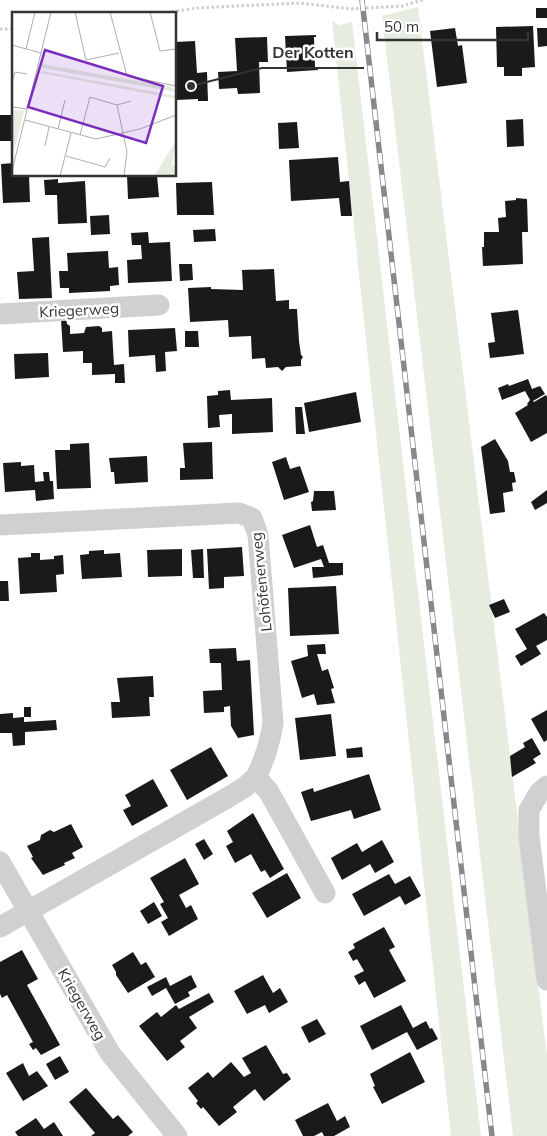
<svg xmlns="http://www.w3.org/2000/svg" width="547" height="1136" font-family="Mulish,sans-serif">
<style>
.green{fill:#e6ecdf}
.building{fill:#1a1a1a}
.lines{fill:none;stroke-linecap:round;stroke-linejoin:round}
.path{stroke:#cdcdcd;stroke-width:3;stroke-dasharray:2.5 2.5;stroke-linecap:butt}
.street{stroke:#d0d0d0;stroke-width:21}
.rail-casing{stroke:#888;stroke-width:5.5}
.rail{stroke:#fff;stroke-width:4;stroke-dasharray:11;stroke-linecap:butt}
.labels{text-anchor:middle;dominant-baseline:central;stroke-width:5;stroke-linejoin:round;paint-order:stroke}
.street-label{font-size:15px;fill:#333;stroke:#fff}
.inset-road{fill:none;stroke:#adadad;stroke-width:1}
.view{fill:#7b2cbf;fill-opacity:0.15;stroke:#7b2cbf;stroke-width:2.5}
.inset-edge{fill:none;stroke:#333;stroke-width:2.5}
.leader{fill:none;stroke:#333;stroke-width:2}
.callout-dot{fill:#333;stroke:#fff;stroke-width:2}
.callout-label{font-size:16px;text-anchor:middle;font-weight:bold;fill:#333;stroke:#fff;stroke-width:5;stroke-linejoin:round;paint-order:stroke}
</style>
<rect width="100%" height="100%" fill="#fff"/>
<path class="green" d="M418,7L547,1056V1136H513L382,16Z
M332,21L339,25L352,22L481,1136H451Z"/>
<path class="building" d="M536,8H547V18H536Z
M533,26L535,67L522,68V76H504V67H497L496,27Z
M455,28L458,46L462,45L467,83L437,87L430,31Z
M537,28H547V46L538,47Z
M316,35V37H314L315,67H317L318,70L287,72L285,36Z
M267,37L268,62H259L260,93L238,94L237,88L219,89L218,72L237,71L235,38Z
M195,41L197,73L207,72L208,101H198V99L176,100L175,42Z
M11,74H14V141H0V115H12Z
M523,119L524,146L507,147L506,120Z
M297,122L299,148L279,149L278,123Z
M338,157L340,182L349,181L352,216H341L339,198L291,201L289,160Z
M14,163V175H29L30,202L3,203L1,164Z
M127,175H157L159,197L128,199Z
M58,179V183L85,181L87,223L58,224L57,195H45L44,180Z
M212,182L214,215H177L176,183Z
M516,198L527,199L528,232H522L523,264L483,266L482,247H484V232H499L498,218L506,217L505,201L516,200Z
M109,215L110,234L91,235L90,216Z
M215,229L216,241L194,242L193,230Z
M148,232L149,243L170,242L172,281L128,283L127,260L142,259L141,245H132L131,233Z
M49,237L52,298L19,299L17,272L34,271L32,238Z
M108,251L109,268L118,267L119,285L110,286V291L90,292L69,293V288H60L59,271H68L67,253Z
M179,264H192L193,280L180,281Z
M274,269L276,301L289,300V309H297L299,341L301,355L303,357L301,360V366L286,367L282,371L278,367L266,368L265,358L252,359L251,336L229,337L228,320L190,322L188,288L211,287V289L243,290L242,270Z
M518,310L524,354L490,358L488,343L495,342L491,313Z
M66,318L67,324L70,326V334L84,333L86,327L99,326L102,328V332L112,331L114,365L124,364L125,383H115V374L92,375V363H83V351L63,352L61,319Z
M175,328L177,351L165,352L166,371L156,372L155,355L129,357L128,330Z
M185,331H198L199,347H185Z
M48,353L49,377L15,379L14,354Z
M528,379L532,389L540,386L545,394L533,401L534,402L546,395L547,397V433L531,442L515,413L528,405L527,404L530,400L525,391L502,400L498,388L508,384L509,386Z
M230,390L231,400L272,398L273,432L232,434V414L219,415L220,427L208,428L207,396L218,395V391Z
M356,392L361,422L309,432L304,403Z
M295,407H302L305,434H296Z
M495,439L508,461L510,472H514L516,482L512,483L513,491L503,493L505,512L490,514L481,447Z
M212,442L213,479L180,480V468H185L183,443Z
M89,443L91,488L57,489L55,450H70V444Z
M147,456L148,482L115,484L114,472H111L109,458Z
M286,457L290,469L300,466L309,492L284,500L272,462Z
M21,462V466L34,465L35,482L44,481L43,472H49L50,481H53L54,499L36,501L35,490L5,492L3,463Z
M547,490V503L535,510L531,502Z
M314,491H334L336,510L312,511L311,502L313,501Z
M310,525L317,547L323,545L329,563H343V575L313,578L312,567H324L321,559L294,568L282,535Z
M242,547L244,576L224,577V588L209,589L207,549Z
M182,549V576L148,577L147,550Z
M203,549L204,578H193L191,550Z
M104,550V554L120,553L122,577L82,579L80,555L89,554V551Z
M31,553H40V560L54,559V556L63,555L64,574L56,575L57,592L20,594L18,558L31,557Z
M0,581H8L9,601H0Z
M336,586L339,634L290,636L288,588Z
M504,599L510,612L495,618L489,605Z
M544,613L547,617V640L536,646L541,654L521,666L515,656L527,649L515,629Z
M325,644L326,654H317L322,671L328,669L334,688L331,689L335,703L317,705L314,694L302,698L291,661L308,656L307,645Z
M236,648L237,661L250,660L254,735L238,738L231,726L230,706L224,707V712L204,713L203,691L222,690L221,663H210L209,649Z
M153,676L154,697H149L150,716L112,718L111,702H120L117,678Z
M24,707H31V717H24Z
M547,710V740L544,742L531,719Z
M13,713V718L24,717V722L56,720L57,730L25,732V745L13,746L12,733H0V714Z
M331,714L336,756L300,760L295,718Z
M532,738L541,754L533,759L536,763L512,777L510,756L525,747L523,743Z
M211,747L228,776L187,800L170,770Z
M362,747L363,757L347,758L346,749Z
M369,774L381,810L354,819L351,810L311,821L301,792L313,788L314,792Z
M153,779L168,806L132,826L123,810L131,806L125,795Z
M253,813L284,869L270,878L265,870L261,872L251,854L235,863L226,846L233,842L227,831Z
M71,824L83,847L72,853L75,858L64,863L65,865L43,875L31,858L33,857L27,846L40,840L41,835L50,830L54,832Z
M204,839L213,854L204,860L195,844Z
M382,840L394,862L375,873L370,864L342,880L331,858L357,843L362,852Z
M185,858L199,884L179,895L186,908L191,905L198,919L169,936L161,922L168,918L160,904L164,902L150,878Z
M287,873L301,898L267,918L252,893Z
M389,874L395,884L410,876L421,896L405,905L400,896L364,916L352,894Z
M154,902L162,916L148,924L140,911Z
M384,927L395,947L389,950L406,981L374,998L365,981L359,985L354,976L364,971L357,959L353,961L348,952L355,948L353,944Z
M22,950L38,979L27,985L60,1045L41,1055L36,1048L33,1050L29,1044L33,1042L7,995L2,998L0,994V962Z
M133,952L141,965L146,962L155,977L128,993L116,975V972L112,965Z
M191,975L197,987L188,992L190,996L175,1004L166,988L152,996L147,987L166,977L170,986Z
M263,975L273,993L280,988L288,1002L269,1013L265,1005L247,1014L234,991Z
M209,993L214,1002L189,1017L197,1028L180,1041L185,1047L167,1061L139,1026L157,1012L161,1017L176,1005L179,1009Z
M401,1005L413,1028L426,1021L430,1029L432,1028L438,1039L417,1050L407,1032L372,1050L360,1026Z
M317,1019L326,1034L309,1043L301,1027Z
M266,1045L283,1074L287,1073L291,1079L264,1101L255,1089L233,1107L237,1112L219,1126L203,1107L201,1109L196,1103L198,1101L188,1088L208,1072L213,1078L231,1062L244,1077L251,1073L242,1058Z
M410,1052L425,1082L382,1104L373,1087L375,1086L370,1074Z
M60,1056L69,1072L55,1080L46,1064Z
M23,1063L29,1076L37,1071L48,1086L23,1101L6,1073Z
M86,1088L113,1119L118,1115L133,1132L128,1136H91L95,1133L69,1102Z
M328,1103L337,1121L345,1116L350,1127L334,1136H324L322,1132L314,1136H303L295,1120Z
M36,1118L44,1129L54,1122L63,1136H18L15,1132Z"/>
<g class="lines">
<path class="path" d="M157,14L197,8L300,3L351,9L402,6L423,0
M0,29H14"/>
<path class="street" d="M0,314L159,305
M0,525L239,513L252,518L258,535L273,723C270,743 265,759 256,777L269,792L325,893
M547,786L539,793L529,810V836L547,980
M0,862L110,1053L177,1136
M0,927L227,798L245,787L256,777"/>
<defs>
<path id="rail" d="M362,0L492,1136"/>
</defs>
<use href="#rail" class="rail-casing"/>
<use href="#rail" class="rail"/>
</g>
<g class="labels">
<g class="street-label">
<text transform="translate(79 310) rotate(-3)">Kriegerweg</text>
<text transform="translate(261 582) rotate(-96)">Lohöfenerweg</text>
<text transform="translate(82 1004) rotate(60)">Kriegerweg</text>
</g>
</g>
<g transform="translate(12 12)">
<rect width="164" height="164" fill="#fff"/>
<path d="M30,52L159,75L164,80L30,56ZM30,59L164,84V87L29,61ZM0,98L12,99L2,139L0,138ZM164,129L160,153L164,155V164H142Z" fill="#e6ecdf"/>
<path class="inset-road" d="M63,0L74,48L107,41M98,0L115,64L164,74M138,0L148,39L164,37M0,33L29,41M14,37L23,0M0,70L3,60L15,62M105,93L115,140L112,164M0,95L16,97M13,108L84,127L128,117L164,103M46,117L53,88M68,123L78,85L105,93L119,89M33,134L37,115M54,144L93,155L98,146M0,159L39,0M48,164L59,121"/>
<path class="view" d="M33,38L151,74L134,131L16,95Z"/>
<rect width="164" height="164" class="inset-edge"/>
</g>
<path class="leader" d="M191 86L262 68H364"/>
<circle class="callout-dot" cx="191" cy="86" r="5"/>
<g class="callout-label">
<text x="313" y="58">Der Kotten</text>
</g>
<path d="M377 32v8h151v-8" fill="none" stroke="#333333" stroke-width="2.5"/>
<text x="384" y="32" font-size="15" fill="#333333" stroke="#ffffff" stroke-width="4" paint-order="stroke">50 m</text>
</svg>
